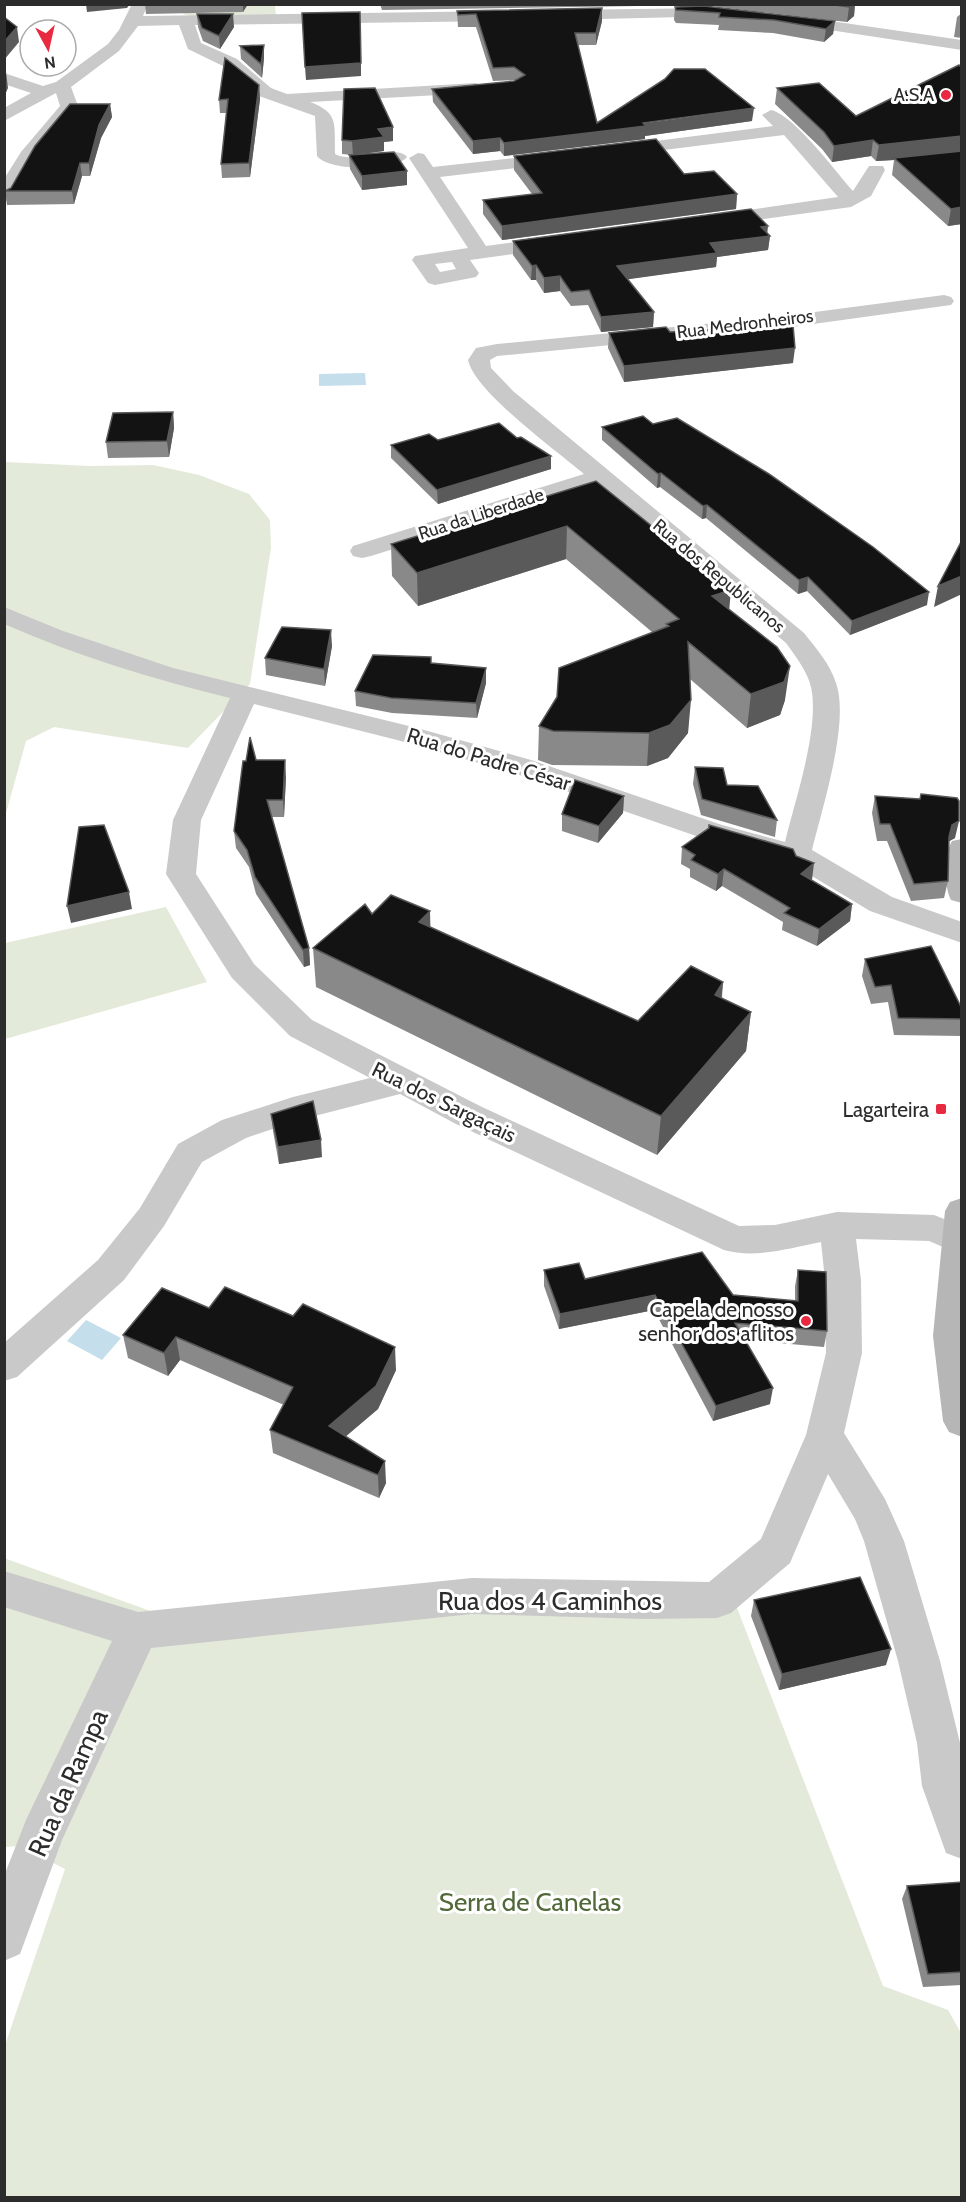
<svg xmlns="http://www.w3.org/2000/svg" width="966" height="2202" font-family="Cabin,sans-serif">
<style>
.green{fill:#e3ead9}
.water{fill:#c4deeb}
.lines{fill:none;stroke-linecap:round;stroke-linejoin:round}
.minor{fill:#c9c9c9;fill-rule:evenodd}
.secondary{fill:#b6b6b6;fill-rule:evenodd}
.wall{fill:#898989}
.shaded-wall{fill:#5a5a5a}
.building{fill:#131313;stroke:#5a5a5a;stroke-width:1.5}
.poi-dot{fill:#e8293f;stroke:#fff;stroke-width:2}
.labels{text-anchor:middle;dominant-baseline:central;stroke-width:6;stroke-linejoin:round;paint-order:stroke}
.far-poi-label{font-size:18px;fill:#2c2c2c;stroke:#fff;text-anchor:end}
.far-street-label{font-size:18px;fill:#2c2c2c;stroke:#fff}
.street-label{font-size:21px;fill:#2c2c2c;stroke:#fff}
.poi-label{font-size:21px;fill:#2c2c2c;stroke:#fff;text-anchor:end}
.near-street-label{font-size:26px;fill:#2c2c2c;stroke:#fff}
.near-park-label{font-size:26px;fill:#516839;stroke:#fff}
</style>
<rect width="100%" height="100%" fill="#fff"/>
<path class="green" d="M181,4L275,5L276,16H192L183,14L188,7Z
M5,462L90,466L153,465L199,475L249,494L270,520L271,548L250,684L188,748L54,727L26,741L5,817Z
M166,907L207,982L5,1039V943Z
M4,1558L167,1617L734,1600L883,1986L948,2010L961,2033V2197H5V2045L65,1869L20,1846L5,1847Z"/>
<path class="water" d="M365,373L366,385L319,386V374Z
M86,1320L121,1338L102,1360L67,1341Z"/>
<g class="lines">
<path class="minor" d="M132,4H148L143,16L504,11L512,16L504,21L195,25L201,43L237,59L271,88L287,94L476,83L485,88L476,93L310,102C340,113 334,125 335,154C354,165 397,143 407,157C397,171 329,172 317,156L315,116L259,96L225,67L188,49L179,25L138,26L119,51L71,87L78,106L35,158L11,200L4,202V179L21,152L60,106L56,93L4,121V108L31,93L4,84V73L43,86L56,82L108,44L119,30Z
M719,8L725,10L727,13L725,16L558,20L550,15L558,10Z
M789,15L962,40V50L783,23L781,20L783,17Z
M771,110C794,115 836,172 853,191L869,166H883L885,170L871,196L851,207L713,226L706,224L703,220L706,216L838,197L784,135L616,156L607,151L616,146L773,126L762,115Z
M418,153L424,154L433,167L559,153L565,154L568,158L559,163L440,177L486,246L558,236L568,242L558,248L470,260L479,273L476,277L435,285L428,283L412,260L415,256L468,248L409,158ZM452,262L456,269L440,272L435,264Z
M944,295L951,297L954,301L951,305L777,329L497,356L490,360L491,368L513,391L804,633C816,648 830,664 836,683C850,722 822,809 812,850L892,897L962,922V943L870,911L787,861L702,838L511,772L397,740L254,704L201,820L196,874L254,964L312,1020L480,1106L739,1226L775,1225L837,1212L934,1215L962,1226V1255L929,1241L856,1239L861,1280L862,1353L844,1433L885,1499L904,1541L940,1661L962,1751V1859L946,1853L922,1786L917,1743L898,1661L864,1541L855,1519L828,1474L790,1563L731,1613L717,1618L646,1619L472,1614L151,1648L62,1840L20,1954L4,1961V1876L26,1820L112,1641L4,1607V1571L138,1612L472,1578L709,1582L761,1539L806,1435L826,1353L825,1280L821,1242C790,1248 755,1259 724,1250L456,1124L400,1094L299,1120L246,1138L202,1162L164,1226L124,1280L17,1377L4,1381V1343L98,1260L140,1208L178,1144L222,1120L293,1097L370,1078L290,1036L232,978L166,874L173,820L230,698C153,679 77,656 4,624V607L63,631L173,668L417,728L531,760L722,825L785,842C795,800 820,728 811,687C807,671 796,657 786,643L597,485L371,556L362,558L353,556L350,551L353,546L584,474C556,450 475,392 468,360L476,348L497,344L777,317Z"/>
<path class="secondary" d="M962,839V903L951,900C944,888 944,854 952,841Z
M962,1198V1437L949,1432L943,1421L933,1336L945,1211L950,1202Z"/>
</g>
<path class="wall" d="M145,4H248L243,12L146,14Z
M380,4H855L854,16L847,22L703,5L382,10Z
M675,7L835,21L833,34L824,42L773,33L718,30L719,25L676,23L674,20Z
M457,11L602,21L596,45H578L597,123L752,121L645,136V139L504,156L500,151L473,154L433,102L432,89L515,81L514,80L493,81L476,27H458Z
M962,13V38L954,37L957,17Z
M197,14L234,27L220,49L203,41L198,27Z
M240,46L264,58L262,78L241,59Z
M959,65L962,224L948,226L892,175L894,160L876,161L871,156L832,162L822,149L775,104L777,88L856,116Z
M259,85L260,99L250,177L222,178L221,164L226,113H220L219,100Z
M110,104L112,117L101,138L90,176H82L74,204L7,205L5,191L11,188Z
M342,140L393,141L384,142V151L353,155L342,154Z
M349,155L407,185L362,190L350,169Z
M514,156L684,174L737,194L736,209L502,240L483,214V200L532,194L514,170Z
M767,233L770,236L768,250L717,257L716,267L627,279L654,312L653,327L601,332L588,305L571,306L560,291L544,293L536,280H531L513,255V241Z
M670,332L793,363L624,382L608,348L609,333Z
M173,412L174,428L169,457L108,458L106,442Z
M653,424L927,605L850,635L807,591L798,594L706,518L702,519L660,487L657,488L602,440V427Z
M438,440L551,469L438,504L391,458V445Z
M596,481L729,610L785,700L780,715L747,728L690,679L688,733L668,758L647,766L552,765L538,760L539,726L652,632L566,559L418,606L392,576L391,544Z
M332,646L325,686L266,675L265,658Z
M431,657V663L486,668V683L477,718L392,713L356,706L355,691Z
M256,760L286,777L284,817H272L309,948L310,965L304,967L256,894L249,867L236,848L234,831Z
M695,767L727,785L777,820L775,837L701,815L693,784Z
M624,796L623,813L598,843L562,831V814Z
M875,796L955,838L949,841L948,881L944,898L911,901L887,841H877L872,813Z
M709,825L812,880L852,904L850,921L817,946L782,930L783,922L722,886L716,891L690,877V869L681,864L682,847L708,828Z
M430,911V927L638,1021L723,982L722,998L751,1012L746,1051L657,1155L316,987L313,948L372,914Z
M865,959L962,1009V1036L894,1035L888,1002L871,1004L862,976Z
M271,1114L322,1157L279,1164L273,1131Z
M544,1270L585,1279L795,1301V1286L798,1270L827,1331L824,1347L745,1340L770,1404L713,1421L654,1310L559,1329L544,1286Z
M209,1308L396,1370L378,1409L346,1436L386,1483L379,1498L273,1453L270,1430L284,1405L180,1360L168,1376L128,1358L123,1335Z
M754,1600L886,1665L779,1690L751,1616Z
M962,1882V1985L923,1987L902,1899L907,1886Z"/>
<path class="shaded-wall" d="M86,4H130L127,8L87,12Z
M243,4H248L243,12Z
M852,4H855L854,16L847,22L849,7Z
M602,8V21L596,45V33Z
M233,14L234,27L220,49L219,36Z
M835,21L833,34L824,42L826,29Z
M361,25V76L306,80L305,67Z
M17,27L19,42L4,60V42Z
M264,45V58L262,78L261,64Z
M6,72L8,88L4,97V75Z
M259,85L260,99L250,177L249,163Z
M110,104L112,117L101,138L90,176L89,163L99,125Z
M754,108L752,121L645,136V139L504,156V143Z
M393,127V141L384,142V151L353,155L352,141L378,129Z
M962,136V153L894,158V160L876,161L879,145Z
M500,138V151L473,154V141Z
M873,140L871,156L832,162L834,146Z
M80,163L82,176L74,204L72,191Z
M407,171V185L362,190V176Z
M737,194L736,209L502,240V226Z
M962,207V224L948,226L951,209Z
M768,226L767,236H770L768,250L717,257L716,267L616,281L617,266L710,243L761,227Z
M536,265V280H531L532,266Z
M560,276V291L544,293V278Z
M654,312L653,327L601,332V317Z
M795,348L793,363L624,382V366Z
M173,412L174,428L169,457L167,441Z
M551,456V469L438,504L437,490Z
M661,473L660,487L657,488L658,474Z
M707,505L706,518L702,519L703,506Z
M567,526L566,559L418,606L417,573Z
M962,576V594L934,607L938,586Z
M808,577L807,591L798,594L799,580Z
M731,590L728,623L712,596Z
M929,592L927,605L850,635L852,621Z
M331,630L332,646L325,686L324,669Z
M790,666L785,700L780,715L747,728L751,694Z
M486,668V683L477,718L476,703Z
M691,700L688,733L668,758L647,766L649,733Z
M285,760L286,777L284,817L283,800Z
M624,796L623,813L598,843L599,826Z
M959,821L955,838L948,842L945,854L952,825Z
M814,863L812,880L801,874Z
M724,869L722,886L716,891L718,874Z
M129,892L132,909L71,923L67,906Z
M852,904L850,921L817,946L819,929Z
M430,911L431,951L419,922Z
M309,948L310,965L304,967L303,950Z
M723,982L719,1022L715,995Z
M751,1012L746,1051L657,1155L661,1116Z
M321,1140L322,1157L279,1164L278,1147Z
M655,1295L654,1310L559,1329L560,1314Z
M176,1337L180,1360L168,1376L164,1353Z
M395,1347L396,1370L378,1409L331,1449L329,1426Z
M773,1388L770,1404L713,1421L716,1406Z
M385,1461L386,1483L379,1498L378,1475Z
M891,1649L886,1665L779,1690L782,1674Z"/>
<path class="building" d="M828,4H852L849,7Z
M704,6L835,21L826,29L774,20L719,17L720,13L676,10L675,7Z
M602,8L596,33H575L597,123L665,79L674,69H705L754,108L643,123L646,126L504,143L500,138L473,141L432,89L514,81L525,75L514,67L493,68L476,14L458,15L457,11Z
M360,12L361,63L305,67L302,13Z
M197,14H233L219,36L202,28Z
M4,17L17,27L4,42Z
M264,45L261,64L240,46Z
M225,58L259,85L249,163L221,164L228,99L219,100Z
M959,65L962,68V136L879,145L873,140L834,146L824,132L777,88L819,83L856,116Z
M375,88L393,127L378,129L384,137L352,141L342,140L344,89Z
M70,104H110L99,125L89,163H80L72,191H5L11,188L35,146Z
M656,139L684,174L714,171L737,194L502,226L483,200L542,193L514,156Z
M962,151V207L951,209L894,158Z
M394,152L407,171L362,176L349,155Z
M751,209L768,226L761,227L770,236L710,243L717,253L617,266L654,312L601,317L589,290L571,292L560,276L544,278L536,265L532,266L513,241Z
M793,325L795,348L624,366L609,333L666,327L670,332Z
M173,412L167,441L106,442L113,413Z
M643,416L653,424L677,418L769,474L873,547L929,592L852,621L808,577L799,580L707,505L703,506L661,473L658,474L602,427Z
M499,423L517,438L521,437L551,456L437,490L391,445L429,434L438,440Z
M596,481L731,590L712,596L777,647L790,666L784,682L751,694L688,642L691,700L670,725L649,733L553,731L539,726L557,697L559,668L669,626L666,624L679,619L567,526L417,573L391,544Z
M962,540V576L938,586Z
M282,627L331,630L324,669L265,658Z
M373,655L431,657V663L486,668L476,703L391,698L355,691Z
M250,737L256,760H285L283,800H267L309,948L303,950L255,877L247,850L234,831L243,761H246Z
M695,767L723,768L727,785L758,786L777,820L702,799Z
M575,780L624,796L599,826L562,814Z
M921,794L957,798L959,801V821L952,825L949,837L948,881L914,884L890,824H880L875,796L920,799Z
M104,825L129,892L67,906L79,827Z
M709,825L793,849L796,856L814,863L801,874L852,904L819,929L784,913L790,908L724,869L718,874L691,860L695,855L682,847L709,828Z
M391,895L430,911L419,922L638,1021L691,966L723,982L715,995L751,1012L661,1116L313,948L365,904L372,914Z
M931,946L962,1009V1019L898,1018L891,985L875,987L865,959Z
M313,1101L321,1140L278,1147L271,1114Z
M702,1252L733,1295L798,1301V1270L826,1272L827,1331L735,1323L773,1388L716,1406L655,1295L560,1314L544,1270L579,1263L585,1279Z
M225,1287L293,1316L303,1304L395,1347L376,1386L329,1426L385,1461L378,1475L270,1430L293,1387L176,1337L164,1353L123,1335L162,1288L209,1308Z
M860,1577L891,1649L782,1674L754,1600Z
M962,1882V1972L928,1974L907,1886Z"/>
<g class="poi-dot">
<circle cx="946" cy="95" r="6"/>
<rect x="935" y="1103" width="12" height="12" rx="3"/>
<circle cx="806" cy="1321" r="6"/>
</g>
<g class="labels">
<g class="far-poi-label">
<text x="934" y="95">A.S.A</text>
</g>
<g class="far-street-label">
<text transform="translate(745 324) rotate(-7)">Rua Medronheiros</text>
<text transform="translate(481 514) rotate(-18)">Rua da Liberdade</text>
<text transform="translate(719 576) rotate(40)">Rua dos Republicanos</text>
</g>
<g class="street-label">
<text transform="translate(489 759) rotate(17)">Rua do Padre César</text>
<text transform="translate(444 1102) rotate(26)">Rua dos Sargaçais</text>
</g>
<g class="poi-label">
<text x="929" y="1109">Lagarteira</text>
<text x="794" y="1309">Capela de nosso<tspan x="794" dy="24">senhor dos aflitos</tspan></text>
</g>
<g class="near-street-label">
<text x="550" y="1601">Rua dos 4 Caminhos</text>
<text transform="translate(68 1783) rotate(-66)">Rua da Rampa</text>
</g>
<g class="near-park-label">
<text x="530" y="1902">Serra de Canelas</text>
</g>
</g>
<rect width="966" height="2202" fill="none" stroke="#2c2c2c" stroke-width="12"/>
<g transform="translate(48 48) rotate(172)"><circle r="28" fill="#ffffff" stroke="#ababab" stroke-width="1.5"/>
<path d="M0-4.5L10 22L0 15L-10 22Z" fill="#e8293f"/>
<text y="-9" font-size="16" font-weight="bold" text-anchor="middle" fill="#2c2c2c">N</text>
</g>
</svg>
